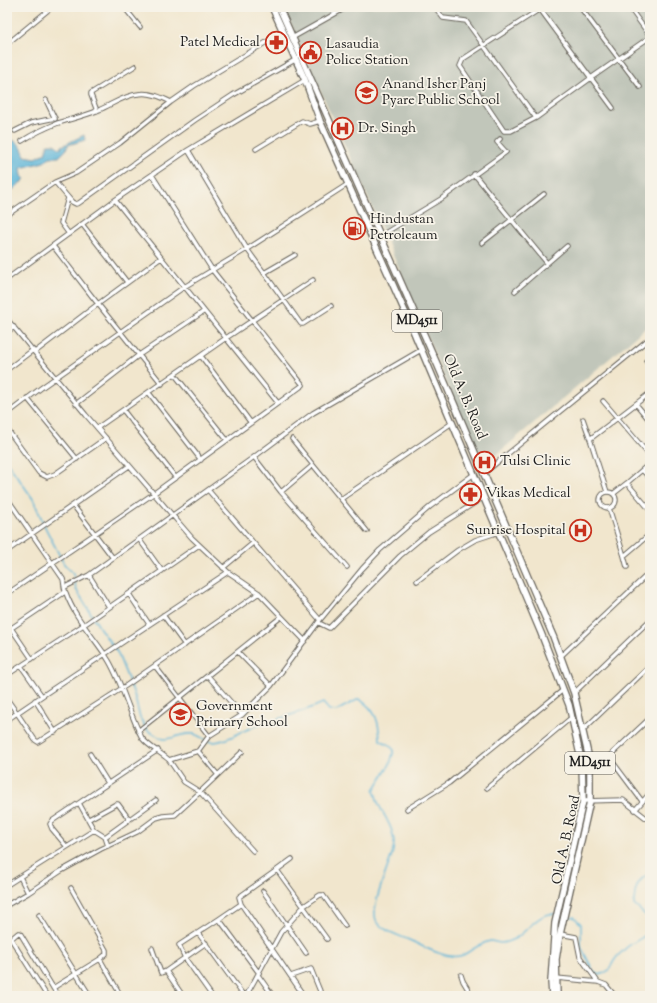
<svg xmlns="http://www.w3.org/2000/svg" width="657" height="1003" font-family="'Sorts Mill Goudy',serif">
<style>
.industrial{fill:#c1c6ba}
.water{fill:#5ab4d8;stroke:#3b687a}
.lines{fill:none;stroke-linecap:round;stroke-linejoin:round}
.stream{stroke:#5ab4d8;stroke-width:1.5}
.minor-casing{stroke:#67635a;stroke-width:5.5}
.primary-casing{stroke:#67635a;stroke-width:8}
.minor{stroke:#fff;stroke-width:3.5}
.primary{stroke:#fff;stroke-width:5.5}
.labels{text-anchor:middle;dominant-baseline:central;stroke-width:3.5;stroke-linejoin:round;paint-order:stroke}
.shield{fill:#f7f3e8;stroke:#5e5c59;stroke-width:1}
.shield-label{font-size:13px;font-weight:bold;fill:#1c1c1c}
.poi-label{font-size:14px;fill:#1c1c1c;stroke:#f7f3e8;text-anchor:start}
.street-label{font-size:14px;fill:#1c1c1c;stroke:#f7f3e8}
</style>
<rect width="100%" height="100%" fill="#f7f3e8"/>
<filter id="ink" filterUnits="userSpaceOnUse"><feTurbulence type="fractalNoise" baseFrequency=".025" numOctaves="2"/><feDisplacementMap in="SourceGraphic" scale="8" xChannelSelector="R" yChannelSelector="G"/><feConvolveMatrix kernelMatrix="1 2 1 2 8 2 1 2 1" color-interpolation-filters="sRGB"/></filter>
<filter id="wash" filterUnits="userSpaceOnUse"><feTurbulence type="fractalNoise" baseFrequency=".012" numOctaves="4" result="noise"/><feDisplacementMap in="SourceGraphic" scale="16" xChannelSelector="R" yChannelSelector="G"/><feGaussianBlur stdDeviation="0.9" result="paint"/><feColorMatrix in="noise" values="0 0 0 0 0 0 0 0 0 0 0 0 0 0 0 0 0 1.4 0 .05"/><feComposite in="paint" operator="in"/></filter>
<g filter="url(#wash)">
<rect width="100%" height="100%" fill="#f1e6cd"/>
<path class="industrial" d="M283,7H650V324L482,467L382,229Z"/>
<path class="water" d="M7,130C8,138 10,139 16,142C21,145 23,151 25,156L36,158L45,153L48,144H54L61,149L62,146L84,135L85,140L68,145L66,150L59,157H50L44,162L21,168L22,176L25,179L7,195Z"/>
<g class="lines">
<path class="stream" d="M7,462L33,499L46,529L64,564L73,573L76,589L101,630L117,652L134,694L140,718L148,731C153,733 159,738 164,739C174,739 183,732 194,734C201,736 206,742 213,742C226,742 239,732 251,728C275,719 299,714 323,703L329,710L336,711L359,699C376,710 379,721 380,740L388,744L394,750L390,764L374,790C376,795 377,800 379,805C386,819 397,833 393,850C390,865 370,906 376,920C382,931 398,935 409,940C422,946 449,961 463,955C472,951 478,944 490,941C494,941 497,943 501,943C505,943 512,940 516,938C529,930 538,912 556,914
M650,874C637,878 634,893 634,905L650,919
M559,915L574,917L581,924V947L594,972L599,975C612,971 609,967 616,958C618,955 622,952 625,949C632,942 643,939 650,931"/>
</g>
</g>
<g filter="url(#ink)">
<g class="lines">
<defs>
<path id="minor" d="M124,7L140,27
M435,7L443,18L466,21L536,118
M543,7L463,59L460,66L504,131H511L536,118L591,78L650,37
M580,7L640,87
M629,7L650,36
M540,9L613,108
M292,38L347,7
M7,44L52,7
M46,100L55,119
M97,111L91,95V93L135,66
M15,131L31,123L55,118
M22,141C33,134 45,128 58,123C71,119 85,116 99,110C111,105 125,95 138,94C150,92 161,97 171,102
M256,149L302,121L310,124L320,121
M188,150L247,249L301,324H303L331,306
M474,174L547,263
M55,182L76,173L120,143L171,102L194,86L283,32
M68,198L61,223L69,234
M115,200L278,403
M7,215L55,182L72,202L76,204L79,203L195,120L233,95L295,60
M82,224L127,282
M380,236L441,199L506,152L497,142L500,139
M482,243L544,194
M161,258L98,304L162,384
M264,273L295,255
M7,279L115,200L188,150L305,80
M515,291L567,246
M7,319L86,415L192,538L228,572L259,593L305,641
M7,332L14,327
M35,352L98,304L53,246
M201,356L251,423
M646,361L650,366
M7,367L9,368L33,350
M175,375L227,440
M149,393L201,460
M27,398L77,459
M603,401L650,456
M76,404L139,355L203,312
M636,404L650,421
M123,410L176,478
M7,414L41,388L184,287L247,249L348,184
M583,419L590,439
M97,428L226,338L313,280
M7,429L39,473L47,477L55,474L106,438
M292,439L313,465L281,492L254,457L313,413L421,350
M313,465L367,531
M642,470L650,478
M483,474L650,338
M627,483L650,510
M208,490L320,620
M281,492L347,567
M607,492L590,439L650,393
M600 500a8 8 0 1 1 16 0a8 8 0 1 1-16 0Z
M613,494L627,483L650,463
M7,498L63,579C64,583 64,590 66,593C75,619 96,639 109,661C123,685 129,713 142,738C149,747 160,752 169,760L198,751L209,736L242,715L271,686L320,620L362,569L380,550L431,506L474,474
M341,499L452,423
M73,505L113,558
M609,508L624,556L650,534
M139,539L162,571
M7,551L129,466
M624,556L627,567
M223,568L253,543
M417,581L458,550L475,540L499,532
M65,587L89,575
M7,594L153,494L303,385L213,271L152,175
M129,594L149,624
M109,607L89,575L254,457
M163,615L185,645
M319,623L329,628L400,556L429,532L484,497
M11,628L32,659
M7,631L65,592
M238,652L271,686
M561,656L650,572
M21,666L42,696L228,572
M155,666L209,736
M7,675L88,622L199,545
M208,676L242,715
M574,693L650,620
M42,696L17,713L35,740L38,742L127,685L259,593
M7,699L17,713L7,720
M35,700L55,732
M583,730L650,666
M138,731L281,617
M198,751L218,775
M90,754L108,783
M609,757L642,801
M169,760L184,782L200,792L253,851
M590,763L599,764L604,761L650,718
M487,788L572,717
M583,801L623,800L650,821
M407,809L449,783L563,690
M635,810L650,793
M89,819L116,804H118L129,819
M94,830L105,837
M108,846L105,837L156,800
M67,847L94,830L79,803
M277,870L292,859
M7,885L67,847L52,829L50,824L52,821L158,750
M263,891L306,953
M28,893L61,871L101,849L137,832L156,818L163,816L175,815L200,792L242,752
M241,904L219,919L259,973
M7,905L28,893L20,877
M39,915L90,996
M198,933L244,996
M560,934L576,937L580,957L598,982
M152,948L161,973L166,971
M100,959L121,996
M258,975L273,996
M461,975L463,981L472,996
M291,976L311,969L322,996
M556,978L598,982L606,985L615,996
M53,988L100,959L106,954V950L71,888
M7,992L10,996
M47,996L11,939L18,933H20L58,996
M183,996L166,971L206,943
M212,996L185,958L179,945L219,919
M246,996L281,932L304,906L320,895H323L345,926
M304,996L241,904L239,897L277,870L327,939"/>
<path id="primary" d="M272,7L305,80L320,121L410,323L541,633L569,705L582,764L583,801L555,923L551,981L552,996
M279,7L438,366L553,636L574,693L590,763V801L560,934L556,959L557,996"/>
</defs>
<use href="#minor" class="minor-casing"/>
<use href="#primary" class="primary-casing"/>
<use href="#minor" class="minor"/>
<use href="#primary" class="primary"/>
</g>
</g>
<defs>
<symbol id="pharmacy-ring" viewBox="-11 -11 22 22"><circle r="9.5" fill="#f7f3e8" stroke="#c8321e" stroke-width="1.5"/><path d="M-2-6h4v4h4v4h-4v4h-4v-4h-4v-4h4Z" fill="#c8321e"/></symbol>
<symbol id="civic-ring" viewBox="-11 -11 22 22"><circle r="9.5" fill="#f7f3e8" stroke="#c8321e" stroke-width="1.5"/><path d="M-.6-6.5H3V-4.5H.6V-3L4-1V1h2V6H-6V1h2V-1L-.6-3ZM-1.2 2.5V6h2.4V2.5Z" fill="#c8321e"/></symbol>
<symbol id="school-ring" viewBox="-11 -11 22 22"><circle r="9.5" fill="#f7f3e8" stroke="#c8321e" stroke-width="1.5"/><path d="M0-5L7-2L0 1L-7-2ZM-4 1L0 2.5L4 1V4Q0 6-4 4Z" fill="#c8321e"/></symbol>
<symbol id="hospital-ring" viewBox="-11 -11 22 22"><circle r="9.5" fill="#f7f3e8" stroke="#c8321e" stroke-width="1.5"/><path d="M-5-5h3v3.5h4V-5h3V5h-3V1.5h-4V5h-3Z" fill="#c8321e"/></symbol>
<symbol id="fuel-ring" viewBox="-11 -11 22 22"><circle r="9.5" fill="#f7f3e8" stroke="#c8321e" stroke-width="1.5"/><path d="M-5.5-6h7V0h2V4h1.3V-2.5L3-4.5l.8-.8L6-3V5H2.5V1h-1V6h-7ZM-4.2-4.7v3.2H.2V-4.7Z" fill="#c8321e"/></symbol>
</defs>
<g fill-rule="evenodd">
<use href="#pharmacy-ring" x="264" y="30" width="25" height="25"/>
<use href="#civic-ring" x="298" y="40" width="25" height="25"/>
<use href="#school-ring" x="354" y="80" width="25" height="25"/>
<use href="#hospital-ring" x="330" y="116" width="25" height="25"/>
<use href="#fuel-ring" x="342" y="216" width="25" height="25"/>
<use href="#hospital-ring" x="472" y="450" width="25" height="25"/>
<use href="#pharmacy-ring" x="458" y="482" width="25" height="25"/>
<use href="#hospital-ring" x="568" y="518" width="25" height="25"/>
<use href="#school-ring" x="168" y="702" width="25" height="25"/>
</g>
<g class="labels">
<g class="shield">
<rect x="392" y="310" width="50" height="22" rx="3"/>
<rect x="565" y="752" width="50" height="22" rx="3"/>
</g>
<g class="shield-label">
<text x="417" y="321">MD4511</text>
<text x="590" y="763">MD4511</text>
</g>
<g class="poi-label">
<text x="260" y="43" text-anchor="end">Patel Medical</text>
<text x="326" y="45">Lasaudia<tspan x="326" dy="16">Police Station</tspan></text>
<text x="382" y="85">Anand Isher Panj<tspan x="382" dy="16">Pyare Public School</tspan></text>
<text x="358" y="129">Dr. Singh</text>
<text x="370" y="220">Hindustan<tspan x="370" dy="16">Petroleaum</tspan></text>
<text x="500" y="462">Tulsi Clinic</text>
<text x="486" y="494">Vikas Medical</text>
<text x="566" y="531" text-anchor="end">Sunrise Hospital</text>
<text x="196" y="707">Government<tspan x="196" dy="16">Primary School</tspan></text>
</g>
<g class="street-label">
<text transform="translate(464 397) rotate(67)">Old A. B. Road</text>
<text transform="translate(567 840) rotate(-78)">Old A. B. Road</text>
</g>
</g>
<rect width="657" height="1003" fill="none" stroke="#f7f3e8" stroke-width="24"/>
</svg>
